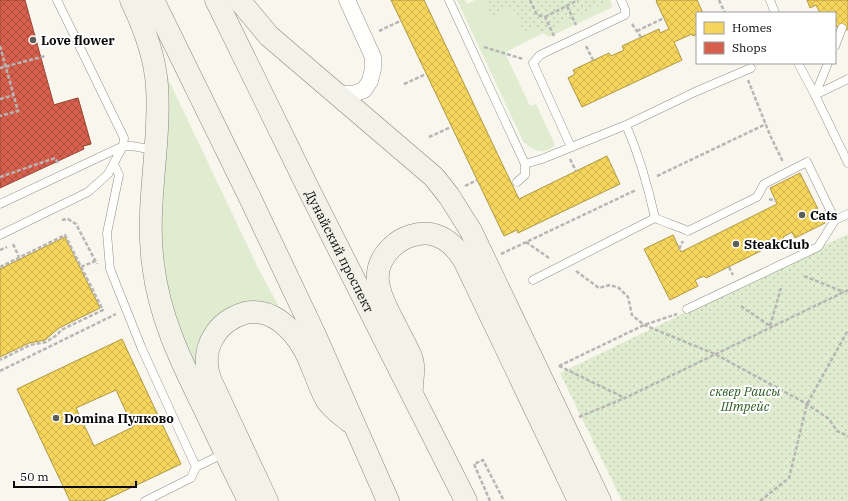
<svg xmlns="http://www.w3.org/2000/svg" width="848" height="501" font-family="'IBM Plex Serif',serif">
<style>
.grass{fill:#dfeccf}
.park{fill:url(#park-dots)}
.homes{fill:url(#homes-cross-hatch);stroke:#af9843;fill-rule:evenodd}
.shops{fill:url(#shops-cross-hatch);stroke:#994639}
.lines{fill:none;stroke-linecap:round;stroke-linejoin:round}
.lane-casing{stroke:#91908c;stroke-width:9}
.street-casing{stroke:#91908c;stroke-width:17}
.secondary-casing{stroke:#888783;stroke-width:23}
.path{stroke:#b7b6b5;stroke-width:2.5;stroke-dasharray:4 2;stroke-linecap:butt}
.lane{stroke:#fefefc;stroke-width:8}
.street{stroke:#fefefc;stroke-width:16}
.secondary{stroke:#f3f2e8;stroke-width:22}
.poi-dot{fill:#5d5d59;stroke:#fff;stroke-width:1.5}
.labels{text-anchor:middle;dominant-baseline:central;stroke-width:4;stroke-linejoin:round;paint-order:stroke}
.poi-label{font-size:13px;font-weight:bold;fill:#0a0a0a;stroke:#fff;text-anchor:start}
.street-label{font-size:13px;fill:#0a0a0a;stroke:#fff}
.park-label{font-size:13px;font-style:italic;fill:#2a5a21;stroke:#fff}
</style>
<defs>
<pattern id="park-dots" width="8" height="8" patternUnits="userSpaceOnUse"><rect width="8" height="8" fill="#dfeccf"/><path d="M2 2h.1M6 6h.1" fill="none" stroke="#bec9b0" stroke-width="1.8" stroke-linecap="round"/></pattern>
<pattern id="homes-cross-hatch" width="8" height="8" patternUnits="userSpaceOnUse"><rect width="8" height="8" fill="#f6d55c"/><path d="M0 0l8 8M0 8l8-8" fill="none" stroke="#d2b64f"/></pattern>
<pattern id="shops-cross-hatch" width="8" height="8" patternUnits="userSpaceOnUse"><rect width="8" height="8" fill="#d6604d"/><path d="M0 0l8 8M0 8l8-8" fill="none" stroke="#ac4d3e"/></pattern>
</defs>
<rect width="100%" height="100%" fill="#f8f6ed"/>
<path class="grass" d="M457,0H465L467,4L475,0H484L492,15L512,6L524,32L536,27L539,34L605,3L604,0H610L612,5L611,8L549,37L543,33L506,52V55L530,106L536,104L555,145C545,156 532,151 523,141Z
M163,68L258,268L282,312L270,309L200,342L196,351L195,371L188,359L160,263Z"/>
<path class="park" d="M484,0H604L605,3L539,34L536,27L524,32L512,6L492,16Z
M848,234V501H622L560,373Z"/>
<path class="homes" d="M0,0H21L0,6Z
M391,0H424L519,199L607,156L620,184L518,233L517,230L504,236Z
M657,0H697L703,13H697V34L693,36L692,34L674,42L682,60L582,107L568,78L575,74L573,70L609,53L611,56L624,50L622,46L659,29L660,33L669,29L656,1Z
M807,0H848V30L835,26V13H820L816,5L810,8Z
M78,98L91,144L0,169V120Z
M800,173L825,223L795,238L792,232L783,237L785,239L706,278L704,276L695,280L698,286L670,300L644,249L673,235L681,252L777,204L770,188Z
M65,237L100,308L59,328L45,340L29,343L0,357V269Z
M122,339L181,464L103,501H70L17,389ZM116,390L133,427L94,446L76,408Z"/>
<path class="shops" d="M0,0H25L54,105L78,98L91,144L83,146L84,149L0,188Z"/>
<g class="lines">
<defs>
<path id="lane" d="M449,0L525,164
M770,0L775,13
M835,46L842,28
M798,63L815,95L848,79
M828,63L815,95L848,163
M626,125L695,92L751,68
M571,147L533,63L540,55L625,15V9L621,0
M114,164L119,175L107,233L110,269L142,349L196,467L225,453
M517,182L525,175V164L542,159L626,125C639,155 648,186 655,218
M0,204L123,146H132L154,150
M655,218C666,223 677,226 688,231L757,197L764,184L807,162L835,220
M0,235L88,192L108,174L123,146L124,138L57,0
M533,280L655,218
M687,309L818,247L835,220L848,214
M145,501L191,478L196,467"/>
<path id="street" d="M336,94H353L364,90L370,81L373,69V57L347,0"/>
<g id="secondary">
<path d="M131,0C144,27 155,56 157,86C161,145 145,205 153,264C159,316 180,359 203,406C218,438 233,469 249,501"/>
<path d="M153,0L251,200L314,333L388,501"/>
<path id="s1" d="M216,0L310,192L466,501"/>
<path d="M239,0L269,36L434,177L449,196L471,231L600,501"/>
<path d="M412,387C412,379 415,368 412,360C411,355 408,351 406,346C400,335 395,324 389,313C377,289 370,268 392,247C402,237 418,232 431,234C446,237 456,247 464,260L579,501"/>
<path d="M267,501L210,379C205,364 205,350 214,336C221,324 232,317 245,313C271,307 292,328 304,349C313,365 317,383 326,399C330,407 343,416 350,422"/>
</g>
</defs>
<use href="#lane" class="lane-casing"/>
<use href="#street" class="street-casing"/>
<use href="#secondary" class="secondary-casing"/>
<path class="path" d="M530,0L537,15L545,17L554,36
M719,0L725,13
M567,6L576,25
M545,17L578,0
M632,24L641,37
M379,31L400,21
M637,31L664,18
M0,46L18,111L0,116
M586,46L593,60
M484,47L523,59
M0,68L45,56
M748,80L770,135L783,162
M404,84L426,74
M0,99L14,95
M429,137L451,127
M570,159L576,171
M657,176L766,124
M0,177L55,158L58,163L59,162
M465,186L477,180
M769,199L776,201
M62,220L68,219L76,224L97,264
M526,242L549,258
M13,244L19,257
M679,249L683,241
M0,250L7,247
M501,254L636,190
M0,267L65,235L103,310L61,330L57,335L46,342L30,345L0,360
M81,267L95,261
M729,267L733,275
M576,271L599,288L610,285L619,288L628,297L632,315L644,325L715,354L807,404L829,419L837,431L848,436
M804,276L844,292
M741,306L770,326
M770,326L781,288
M559,366L644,325L677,314
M559,366L625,398
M0,371L116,314
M579,417L625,398L848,290
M490,501L474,464L483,460L504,501
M760,501L789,478L807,404L848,330"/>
<use href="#lane" class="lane"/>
<use href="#street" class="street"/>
<use href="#secondary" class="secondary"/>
</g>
<g class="poi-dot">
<circle cx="33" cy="40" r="4"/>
<circle cx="802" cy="215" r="4"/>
<circle cx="736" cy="244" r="4"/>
<circle cx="56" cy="418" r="4"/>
</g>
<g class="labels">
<g class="poi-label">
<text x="41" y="40">Love flower</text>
<text x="810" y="215">Cats</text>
<text x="744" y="244">SteakClub</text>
<text x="64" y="418">Domina Пулково</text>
</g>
<g class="street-label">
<text stroke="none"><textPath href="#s1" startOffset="280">Дунайский проспект</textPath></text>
</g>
<g class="park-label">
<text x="745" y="391">сквер Раисы<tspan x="745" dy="15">Штрейс</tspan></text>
</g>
</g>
<rect x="696" y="12" width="140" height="52" fill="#ffffff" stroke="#9d9d9d"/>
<rect x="704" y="22" width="20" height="12" fill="#f6d55c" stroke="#9d9d9d"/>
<text x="732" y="32" font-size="12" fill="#0a0a0a">Homes</text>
<rect x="704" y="42" width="20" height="12" fill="#d6604d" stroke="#9d9d9d"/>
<text x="732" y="52" font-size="12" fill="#0a0a0a">Shops</text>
<path d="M14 481v6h122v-6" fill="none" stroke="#0a0a0a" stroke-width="2"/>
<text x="20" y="481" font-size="12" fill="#0a0a0a" stroke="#ffffff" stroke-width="3" paint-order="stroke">50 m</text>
</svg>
